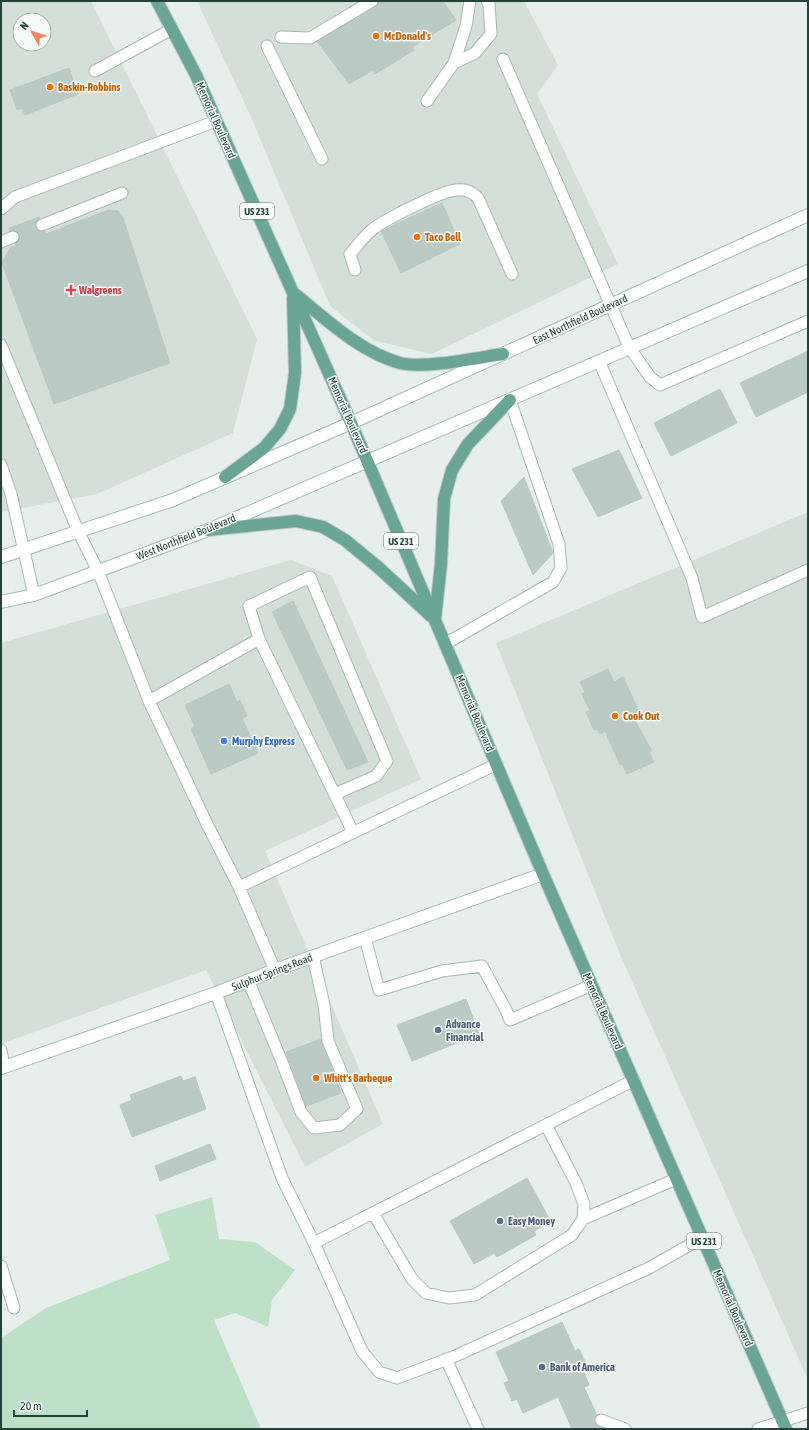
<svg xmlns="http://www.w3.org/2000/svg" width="809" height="1430" font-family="'Asap Condensed',sans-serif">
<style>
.built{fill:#d4dfda;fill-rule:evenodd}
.green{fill:#bfe0c8}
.building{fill:#bbcac4;stroke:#b8c9c2}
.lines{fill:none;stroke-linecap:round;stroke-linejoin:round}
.service-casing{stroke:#a8b8b2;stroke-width:13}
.minor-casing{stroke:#a8b8b2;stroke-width:14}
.secondary-casing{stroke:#a4bbb3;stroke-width:14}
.primary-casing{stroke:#c2cac8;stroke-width:14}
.service{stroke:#fff;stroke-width:11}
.minor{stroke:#fff;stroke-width:12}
.secondary{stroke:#fff;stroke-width:12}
.primary{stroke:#6aa596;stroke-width:12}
.food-dot{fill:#e8710a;stroke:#f7fbf9;stroke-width:1.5}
.health-dot{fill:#e0444e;stroke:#f7fbf9;stroke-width:1.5}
.shop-dot{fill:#3f7fe0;stroke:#f7fbf9;stroke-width:1.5}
.service-dot{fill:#5c6f8a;stroke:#f7fbf9;stroke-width:1.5}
.labels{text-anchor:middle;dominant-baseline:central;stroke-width:3;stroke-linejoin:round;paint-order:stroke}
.shield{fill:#f7fbf9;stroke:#637a73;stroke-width:1}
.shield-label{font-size:10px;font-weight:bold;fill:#24423a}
.food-label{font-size:11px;font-weight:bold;fill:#c56008;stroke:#f7fbf9;text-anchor:start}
.street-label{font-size:11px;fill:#24423a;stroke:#f7fbf9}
.health-label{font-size:11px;font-weight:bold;fill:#be3a42;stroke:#f7fbf9;text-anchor:start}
.shop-label{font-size:11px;font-weight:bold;fill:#366cbe;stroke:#f7fbf9;text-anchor:start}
.service-label{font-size:11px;font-weight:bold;fill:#4e5e75;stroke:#f7fbf9;text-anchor:start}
</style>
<rect width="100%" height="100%" fill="#e6efeb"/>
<path class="built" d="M1,1H91L257,339L233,433L97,494L1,512ZM20,20H44V44H20Z
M197,1H524L558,65L537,94L618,264L432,354L375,341L330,306L251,117Z
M808,512V1380L619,952L496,643Z
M291,560L332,576L421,779L265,851L383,1124L305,1167L206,970L1,1044V643Z"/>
<path class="green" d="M212,1197L219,1239L255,1242L295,1270L272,1300L268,1327L235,1313L214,1320L261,1429H1V1338L46,1308L170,1260L155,1215Z"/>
<path class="building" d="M374,1H403L404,3L407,1H443L456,20L412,47L414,50L375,74L373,70L349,84L316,40Z
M69,68L78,94L25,115L22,108L17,110L10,90Z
M442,203L460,244L401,273L381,231Z
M108,210L118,211L123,218L170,363L54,404L2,263L10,248L16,246L9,228L39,217L46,234Z
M808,351V392L756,417L740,383Z
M720,389L737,423L671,456L654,423Z
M619,450L642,498L598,517L572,469Z
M524,477L553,553L533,575L501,501Z
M293,601L368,762L347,770L272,612Z
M608,669L614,682L623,677L640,714L633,717L652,751L649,752L654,762L627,774L622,764L620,765L605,731L600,734L597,729L594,730L586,712L590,710L582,694L585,692L580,682Z
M229,684L237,702L240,700L247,716L242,718L258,753L211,774L191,729L195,727L185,705Z
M466,999L479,1034L412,1061L397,1025Z
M322,1039L327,1053L331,1052L335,1062L330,1063L341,1093L306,1106L286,1052Z
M181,1076L183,1081L195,1077L206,1109L132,1137L120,1105L132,1100L130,1095Z
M210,1144L216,1159L160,1181L155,1166Z
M527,1178L551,1222L534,1231L536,1235L497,1257L494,1253L474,1264L450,1221Z
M562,1322L575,1351L579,1349L588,1368L583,1370L589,1385L584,1387L603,1429H572L558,1397L523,1413L517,1399L512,1401L504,1383L509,1381L496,1352Z"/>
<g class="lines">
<defs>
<path id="service" d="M281,37L310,38L372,1
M267,46L322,159
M503,59L629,347L650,377L660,385L808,321
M454,63L475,53L491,34L489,4L487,1
M95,71L172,29
M427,101L454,63L466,26L470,1
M1,209L15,197L216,121
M42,225L122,193
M1,242L13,237
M355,270L350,254C357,246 364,236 373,229C384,220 441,191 456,190C466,189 474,192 479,200L512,274
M1,345L78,531L98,571L149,701L206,822L239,887L275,970
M599,361L692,578L702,617L808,570
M1,465L11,494L34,595
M259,639L249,606L310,577L387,761L376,776L335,794
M445,644L553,582L561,568L559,544L510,400
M149,701L259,639L353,832
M239,887L497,764
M365,938L379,990L442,971L482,966L506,1010L510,1020L592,985
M248,980L282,1062L301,1112L314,1128L340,1125L357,1109L328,1041L324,1005L313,956
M216,993L282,1178L314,1243L362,1351L379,1372L397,1378L453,1357L649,1268L702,1238
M1,1050L4,1067
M373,1213L412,1279L426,1293L449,1298L475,1295L572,1235L583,1219L584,1204L576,1183L546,1125
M583,1219L676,1179
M314,1243L634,1080
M1,1266L14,1308
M446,1359L478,1429
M601,1420L625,1429
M758,1429L808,1413"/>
<path id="minor" d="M1,1068L216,993L275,970L543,874"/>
<path id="secondary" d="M1,557L173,500L351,423L808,215
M1,602L34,595L208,530L808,271"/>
<path id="primary" d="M157,1L196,75L351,423L543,874L786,1429
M296,295C327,320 360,352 400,363C424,369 476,358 503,354
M225,477L264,448L280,429L290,409L295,373L293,298
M208,530L296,521L323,527L345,540L379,568L431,616
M435,619L441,564L444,499L452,470L468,444L510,400"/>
</defs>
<use href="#service" class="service-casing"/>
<use href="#minor" class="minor-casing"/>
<use href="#secondary" class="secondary-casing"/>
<use href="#primary" class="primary-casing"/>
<use href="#service" class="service"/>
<use href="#minor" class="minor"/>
<use href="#secondary" class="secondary"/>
<use href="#primary" class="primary"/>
</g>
<g class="food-dot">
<circle cx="376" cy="36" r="4"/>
<circle cx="50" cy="87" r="4"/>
<circle cx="417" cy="237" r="4"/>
<circle cx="615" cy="716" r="4"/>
<circle cx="316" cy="1078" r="4"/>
</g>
<path class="health-dot" d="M69 284h4v4h4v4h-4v4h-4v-4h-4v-4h4z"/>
<circle class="shop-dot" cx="224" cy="741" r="4"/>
<g class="service-dot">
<circle cx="438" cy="1030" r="4"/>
<circle cx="500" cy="1221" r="4"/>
<circle cx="542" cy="1367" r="4"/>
</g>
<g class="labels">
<g class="shield">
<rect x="240" y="203" width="34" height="16" rx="3"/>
<rect x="384" y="533" width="34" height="16" rx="3"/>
<rect x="687" y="1233" width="34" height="16" rx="3"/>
</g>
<g class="shield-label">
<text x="257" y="211">US 231</text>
<text x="401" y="541">US 231</text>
<text x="704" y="1241">US 231</text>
</g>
<g class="food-label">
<text x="384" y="36">McDonald's</text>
<text x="58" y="87">Baskin-Robbins</text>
<text x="425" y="237">Taco Bell</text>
<text x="623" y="716">Cook Out</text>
<text x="324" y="1078">Whitt's Barbeque</text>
</g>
<g class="street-label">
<text transform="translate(216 120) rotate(66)">Memorial Boulevard</text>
<text transform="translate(580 319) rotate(-25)">East Northfield Boulevard</text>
<text transform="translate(348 415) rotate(66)">Memorial Boulevard</text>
<text transform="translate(186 537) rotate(-22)">West Northfield Boulevard</text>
<text transform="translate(475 713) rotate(67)">Memorial Boulevard</text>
<text transform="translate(272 972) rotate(-21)">Sulphur Springs Road</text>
<text transform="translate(603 1011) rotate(66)">Memorial Boulevard</text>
<text transform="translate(733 1308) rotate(66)">Memorial Boulevard</text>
</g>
<g class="health-label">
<text x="79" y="290">Walgreens</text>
</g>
<g class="shop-label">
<text x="232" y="741">Murphy Express</text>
</g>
<g class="service-label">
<text x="446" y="1024">Advance<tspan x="446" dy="13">Financial</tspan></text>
<text x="508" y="1221">Easy Money</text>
<text x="550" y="1367">Bank of America</text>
</g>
</g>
<rect width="809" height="1430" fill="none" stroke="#24423a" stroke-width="4"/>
<g transform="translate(32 32) rotate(309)"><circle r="19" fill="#f7fbf9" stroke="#a3b1ad"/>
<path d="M0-3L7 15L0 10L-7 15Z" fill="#f4845f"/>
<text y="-6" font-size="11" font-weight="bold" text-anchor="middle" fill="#24423a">N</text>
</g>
<path d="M14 1410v6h73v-6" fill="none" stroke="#24423a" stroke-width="2"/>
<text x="20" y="1410" font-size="12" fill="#24423a" stroke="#f7fbf9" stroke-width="3" paint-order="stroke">20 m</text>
</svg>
